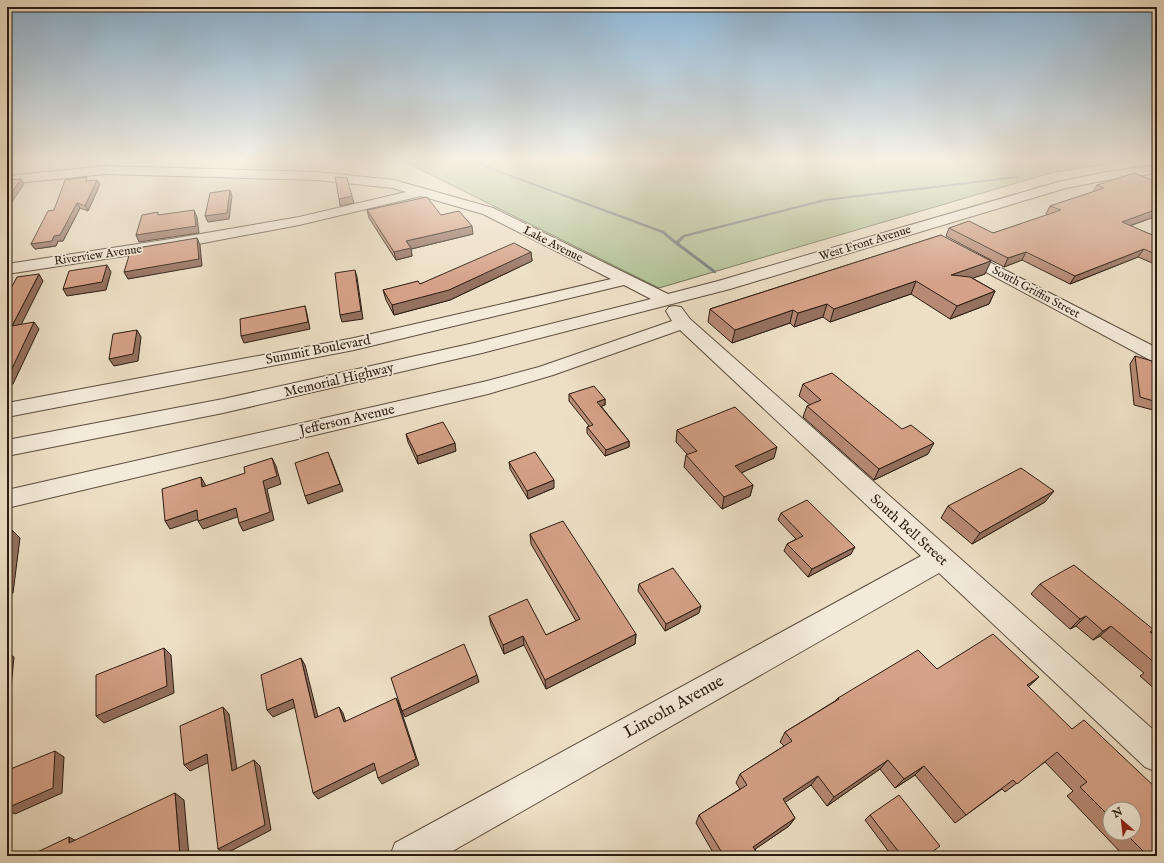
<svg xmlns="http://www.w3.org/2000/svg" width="1164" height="863" font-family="'IM FELL English',serif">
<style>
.green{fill:#b4c398;stroke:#707054}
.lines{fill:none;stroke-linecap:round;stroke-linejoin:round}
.stream{fill:#717a7a;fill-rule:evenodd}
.minor-casing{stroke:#5c4d3e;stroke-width:2}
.minor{fill:#f3ead9;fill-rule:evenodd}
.wall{fill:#b78a75;stroke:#2b1c11;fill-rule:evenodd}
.shaded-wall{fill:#95715f;stroke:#2b1c11}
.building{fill:#d5a188;stroke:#2b1c11}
.labels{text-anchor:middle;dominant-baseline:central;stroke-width:3.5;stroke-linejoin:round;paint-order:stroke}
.far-street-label{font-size:12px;fill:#2b1c11;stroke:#f3ead9}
.street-label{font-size:14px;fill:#2b1c11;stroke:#f3ead9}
.near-street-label{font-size:17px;fill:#2b1c11;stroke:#f3ead9}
</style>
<rect width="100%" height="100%" fill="#eddfc5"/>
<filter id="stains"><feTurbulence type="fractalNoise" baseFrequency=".005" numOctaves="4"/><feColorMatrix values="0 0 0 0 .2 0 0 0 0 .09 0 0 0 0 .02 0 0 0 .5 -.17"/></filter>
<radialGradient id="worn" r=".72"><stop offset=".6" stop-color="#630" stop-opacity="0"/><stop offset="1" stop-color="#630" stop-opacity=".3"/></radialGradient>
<path class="green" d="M399,159H1126L1128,161L1054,172L659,288Z"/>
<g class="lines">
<path class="stream" d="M463,159H468L664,231L676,241L683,235L825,199L1018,176L1020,177L1018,178L825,201L685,237L679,243L716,271V273H714L675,244L662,233Z"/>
<defs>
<path id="minor" d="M1157,165V173L1107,180L1066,188L730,289L482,353L223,413L7,456V440L223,399L474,343L651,299L624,285L354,350L7,417V403L354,338L611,279L483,214L421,196L299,225L177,248L7,274V264L177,238L299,217L406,192L393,188L317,180L105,174L7,184V176L105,166L317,172L394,180L493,208L668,294L718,281L1058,182L1107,172Z
M962,248L1157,348V362L1150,360L956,256L954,253L956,250Z
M675,306L681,307L690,319L1157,733V772L1145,767L939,573L444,856H390L395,843L921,556L680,330L553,375L488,394L7,508V490L487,381L539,367L672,321L666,311L669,307Z"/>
</defs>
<use href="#minor" class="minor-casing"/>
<use href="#minor" class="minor"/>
</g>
<path class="wall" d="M89,180L100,184L88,211L80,208L63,241H58L56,246L35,249L31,244L54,210Z
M1157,182V216L1130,226L1157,237V265L1138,257L1070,284L1022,260L1004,267L946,236L949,228L993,233L1049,215L1046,214L1050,206L1093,192L1097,185Z
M367,210L441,215L473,234L411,249L412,256L396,260L369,218Z
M941,235L985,274L972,278L995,291L989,304L950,319L911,294L830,322L823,317L794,327L790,323L732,343L708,322L710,309Z
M531,252L532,261L450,300L394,315L386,300L383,290L420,284Z
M1135,356L1154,373L1157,374V411L1134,405L1130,364Z
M803,384L928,454L874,480L803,417L807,406L810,405L799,396Z
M569,394L605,399V405L601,406L629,441V447L605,456L587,433V427L589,426L569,401Z
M677,430L774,458L741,473L753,485L750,496L722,509L684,467L686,455H688L676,442Z
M406,434L456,451L418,464L408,442Z
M509,462L554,488L528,499L510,469Z
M1045,502L972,544L941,518L948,506Z
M781,513L851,554L808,577L784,551L787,544L796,539L778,520Z
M530,534L636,634L635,644L546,689L524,645L504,654L491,625L489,616L546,635L576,621L531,544Z
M639,584L699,613L665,631L638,591Z
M1040,584L1151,632L1157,637V691L1140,676L1144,673L1100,636L1093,640L1076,626L1070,629L1031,594Z
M937,669L1039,677L1028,687L1157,856H1124L1067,796L1073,791L1045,762L1005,792L1002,789L955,823L915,775L895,788L880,769L827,806L811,785L785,802L795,818L789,826L755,849L759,856H715L696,823L699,815L740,789L736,783L740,774L784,746L780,742L785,732L835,701L838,698ZM1110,809L1134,833H1110Z
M870,815L927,856H892L865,820Z"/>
<path class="shaded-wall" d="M21,179L24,184L7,209V199Z
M97,180L100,184L88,211L85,206Z
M230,190L232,196L229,219L208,222L205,216Z
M352,196L354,203L340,206L339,199Z
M77,203L80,208L63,241H58L56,246L35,249L31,244L54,236Z
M1157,209V216L1117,230L1122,222Z
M194,210L197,217L199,233L139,242L136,235Z
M472,226L473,234L411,249L412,256L396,260L394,252L406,241Z
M197,238L200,245L202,266L128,279L124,272Z
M1144,249L1138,257L1070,284L1075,276Z
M531,252L532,261L450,300L394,315L392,305Z
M1026,252L1022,260L1004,267L1008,258Z
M991,261L985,274L945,288L951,275Z
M107,265L111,272L106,290L67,296L63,289Z
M355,270L357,277L363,319L342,322L340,315Z
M39,274L43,281L17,333L12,326Z
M916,281L911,294L830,322L834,309Z
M995,291L989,304L950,319L957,306Z
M827,304L823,317L794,327L798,313Z
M305,306L307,314L310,329L244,343L241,336Z
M793,310L790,323L732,343L735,330Z
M34,322L39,329L13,384L7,386V378Z
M137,330L141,337L138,361L114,366L109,359Z
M605,399V405L597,408V402Z
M629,441V447L605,456L606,450Z
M455,443L456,451L418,464L417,456Z
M934,443L928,454L874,480L879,469Z
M777,447L774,458L732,477L735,466Z
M272,458L276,466L281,484L267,489L274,520L243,531L239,523L263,481Z
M331,459L343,491L308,504L305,496Z
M201,477L205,484L207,494L202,487Z
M554,480V488L528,499L527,491Z
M753,485L750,496L722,509L724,497Z
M1054,491L1045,502L972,544L980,533Z
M236,508L240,516L203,529L198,521Z
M197,510L202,518L170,529L165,521Z
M12,530L20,538L13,593L7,595V570Z
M855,547L851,554L808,577L812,569Z
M701,606L699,613L665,631L666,624Z
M1086,616L1076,626L1070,629L1080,619Z
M1111,626L1100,636L1093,640L1103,631Z
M636,634L635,644L546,689L545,680Z
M523,636L524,645L504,654L503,645Z
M164,648L171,655L174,693L104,723L96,716Z
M7,652L14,657L11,688L7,689Z
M301,658L305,665L320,725L315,718Z
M477,675L479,682L405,717L402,711Z
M1039,677L1028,687L1027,685Z
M396,698L399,704L419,765L382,784L378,778Z
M293,699L298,706L273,717L267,710Z
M223,707L229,714L238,777L232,771Z
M339,707L343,713L348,729L344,722Z
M55,751L64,757L62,793L15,814L7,810V808Z
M207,754L214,760L190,771L184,765Z
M254,760L260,766L271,830L225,854L218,849Z
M888,760L880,769L827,806L834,797Z
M374,763L377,769L318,799L313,793Z
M924,766L915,775L895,788L904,779Z
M818,776L811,785L777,808L783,799Z
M175,793L184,800L189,856H180Z
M795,818L789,826L748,854L753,847Z
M69,837L82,844L69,843Z"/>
<path class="building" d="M1134,173L1157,182V209L1122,222L1157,237V255L1144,249L1075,276L1026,252L1008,258L949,228L969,221L993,233L1061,210L1050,206L1104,188L1097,185Z
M87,177L86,181L97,180L85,206L77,203L60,235L54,236L52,241L31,244L48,211L54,210L65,180Z
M335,177L347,178L352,196L339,199Z
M21,179L7,199V180Z
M230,190L227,213L205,216L210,193Z
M427,197L441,215L459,211L472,226L406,241L411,248L394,252L367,210Z
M194,210L196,226L136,235L142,215L158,212V215Z
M941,235L991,261L951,275L970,277L995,291L957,306L916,281L834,309L827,304L798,313L793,310L735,330L710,309Z
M197,238L199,259L124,272L131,249Z
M514,243L531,252L449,290L392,305L383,290L418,281L420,284Z
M107,265L102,282L63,289L69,271Z
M355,270L361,311L340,315L335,273Z
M39,274L12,326L34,322L8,377L7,378V296L17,277Z
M305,306L308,322L241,336L240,319Z
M137,330L133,354L109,359L113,334Z
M1135,356L1152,361L1154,373L1157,374V402L1140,397Z
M832,373L902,429L911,425L934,443L879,469L807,406L821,400L803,384Z
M594,386L605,399L597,402L629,441L606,450L587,427L593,425L569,394Z
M735,407L777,447L735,466L753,485L724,497L686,455L697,451L677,430Z
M443,422L455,443L417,456L406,434Z
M328,452L340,484L305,496L295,463Z
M535,452L554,480L527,491L509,462Z
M272,458L277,476L263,481L270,512L239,523L236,508L198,521L197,510L165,521L162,489L201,477L202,487L245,473L244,467Z
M1021,468L1054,491L980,533L948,506Z
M807,500L855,547L812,569L787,544L803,536L781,513Z
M563,521L636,634L545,680L523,636L503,645L489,616L527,599L546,635L580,619L530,534Z
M12,530L7,570V532Z
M1074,565L1154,630L1150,632L1157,637V672L1152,667L1156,664L1111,626L1103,631L1086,616L1080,619L1040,584Z
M673,568L701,606L666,624L639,584Z
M993,634L1039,677L1027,685L1072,729L1084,720L1157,789V856H1148L1125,833H1134V809H1110V817L1080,787L1087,782L1057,752L1017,784L1013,780L966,815L924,766L904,779L888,760L834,797L818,776L783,799L795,818L753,847L759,856H724L699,815L747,785L740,774L792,741L785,732L839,699L838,698L918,650L937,669Z
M464,644L477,675L402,711L391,678Z
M164,648L167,686L96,716V675Z
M301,658L315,718L339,707L344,722L396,698L416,759L378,778L374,763L313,793L293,699L267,710L261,675Z
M223,707L232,771L254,760L265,825L218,849L207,754L184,765L180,726Z
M55,751L53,788L7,808V785L8,770Z
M175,793L180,856H29L69,837V843Z
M899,795L940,846L927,856H902L870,815Z
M640,853L642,856H636Z"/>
<linearGradient id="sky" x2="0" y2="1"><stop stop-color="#8bb6d8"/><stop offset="0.57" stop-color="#f7f1e5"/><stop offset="1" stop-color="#f7f1e5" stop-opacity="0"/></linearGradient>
<rect width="1164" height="280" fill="url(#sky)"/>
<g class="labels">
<g class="far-street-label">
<text transform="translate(865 243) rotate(-17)">West Front Avenue</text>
<text transform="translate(553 244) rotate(27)">Lake Avenue</text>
<text transform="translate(98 255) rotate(-8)">Riverview Avenue</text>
<text transform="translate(1036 292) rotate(28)">South Griffin Street</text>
</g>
<g class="street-label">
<text transform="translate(318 350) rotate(-11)">Summit Boulevard</text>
<text transform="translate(339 380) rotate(-13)">Memorial Highway</text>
<text transform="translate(347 420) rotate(-13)">Jefferson Avenue</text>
<text transform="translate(909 530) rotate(42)">South Bell Street</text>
</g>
<g class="near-street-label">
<text transform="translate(674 707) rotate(-29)">Lincoln Avenue</text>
</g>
</g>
<rect width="1164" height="863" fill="none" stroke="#eddfc5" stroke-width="24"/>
<rect x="8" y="8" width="1148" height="847" fill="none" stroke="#2b1c11" stroke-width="2"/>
<rect x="12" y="12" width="1140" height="839" fill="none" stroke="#2b1c11"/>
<g transform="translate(1122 821) rotate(332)"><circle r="19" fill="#f3ead9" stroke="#a39889"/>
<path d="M0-3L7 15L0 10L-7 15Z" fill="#8f2418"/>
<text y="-6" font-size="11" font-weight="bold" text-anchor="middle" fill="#2b1c11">N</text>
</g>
<rect width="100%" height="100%" filter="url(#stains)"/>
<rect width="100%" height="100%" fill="url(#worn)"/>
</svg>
